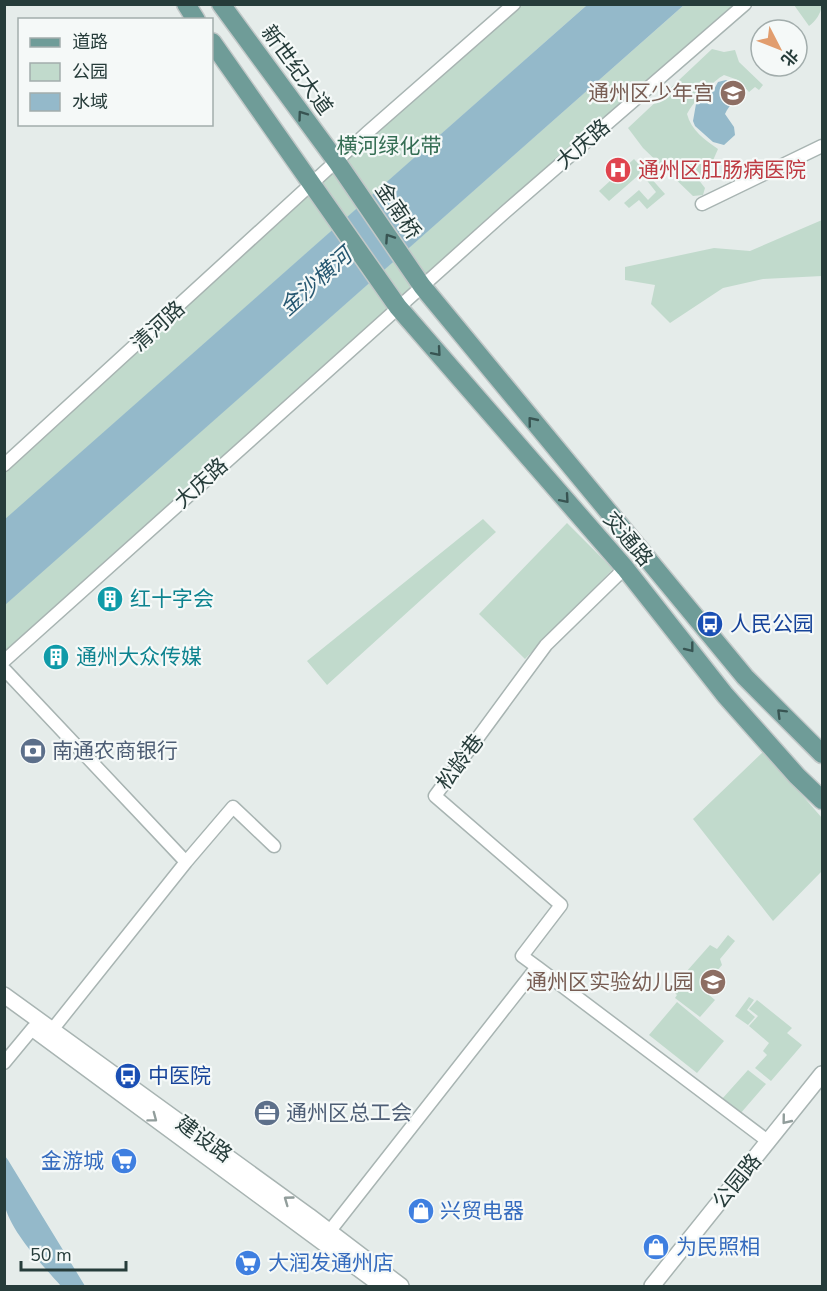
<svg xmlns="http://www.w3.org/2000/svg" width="827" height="1291" font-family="'Nunito Sans','Noto Sans SC',sans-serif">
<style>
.green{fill:#c1dacc}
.water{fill:#94b9ca}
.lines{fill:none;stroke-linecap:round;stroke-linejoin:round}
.minor-casing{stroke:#a8b4b2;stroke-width:15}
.tertiary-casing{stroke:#a8b4b2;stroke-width:18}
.primary-casing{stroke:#c2c8c8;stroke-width:21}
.minor{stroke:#fff;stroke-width:12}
.tertiary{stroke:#fff;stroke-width:15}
.primary{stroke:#6f9c98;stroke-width:18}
.oneway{stroke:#385452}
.oneway2{stroke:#929e9c}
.labels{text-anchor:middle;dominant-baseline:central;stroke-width:4.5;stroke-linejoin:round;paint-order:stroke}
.street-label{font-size:21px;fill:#263c3a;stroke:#f5f9f8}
.education-label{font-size:21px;fill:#785e54;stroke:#f5f9f8;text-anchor:end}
.park-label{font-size:21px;fill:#356e54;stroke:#f5f9f8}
.health-label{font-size:21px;fill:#be3a42;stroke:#f5f9f8;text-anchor:start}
.culture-label{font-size:21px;fill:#0d838f;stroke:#f5f9f8;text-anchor:start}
.transit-label{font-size:21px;fill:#164399;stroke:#f5f9f8;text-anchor:start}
.service-label{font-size:21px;fill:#4e5e75;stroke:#f5f9f8;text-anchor:start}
.shop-label{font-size:21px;fill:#366cbe;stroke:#f5f9f8;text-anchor:start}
.water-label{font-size:22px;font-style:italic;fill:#275871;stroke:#f5f9f8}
</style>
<rect width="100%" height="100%" fill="#e5ecea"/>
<path class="green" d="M518,5H587L5,520V465Z
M684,5H744L5,661L4,605Z
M794,5H822C821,13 816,21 809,26Z
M712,49L724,52L735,50L739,62L763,85L759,90L755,87L749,92L738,80L724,75C714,80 693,102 687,114C691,130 705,140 718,149L711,165L698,179L705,188L703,195L693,196L643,148L628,128Z
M634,159L665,194L647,209L639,200L629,208L624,203L639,190L648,200L656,192L641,173L609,201L599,191Z
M822,220V276L763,279L723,288L670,323L651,304L655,285L625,280V267L714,248L750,251Z
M483,519L496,532L327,685L307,661Z
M567,523L613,569L525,659L479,614Z
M764,751L822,818V871L773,921L693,819Z
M728,935L735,941L720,959L722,965L702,989L715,1000L700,1017L675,998L677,995L671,989L710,945L717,949Z
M749,997L754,1000L747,1010L755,1017L748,1025L735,1016Z
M757,1000L792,1028L787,1033L802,1045L771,1081L755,1068L767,1055L763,1051L769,1043L749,1026L758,1016L749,1009Z
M677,1002L724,1041L697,1073L649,1035Z
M748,1070L766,1084L740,1114L722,1099Z"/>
<path class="water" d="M587,5H684L5,605L4,520Z
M726,80L737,85C741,98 730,103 725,114L734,127L735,135L724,145L713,142L695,126L693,121L696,104L711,95L718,82Z
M5,1156L8,1160L85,1286H61C43,1266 13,1234 5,1207C1,1193 4,1171 5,1156Z"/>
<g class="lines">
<defs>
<path id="minor" d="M702,204L822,146
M4,465L368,132L514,4
M4,661L504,213L745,4
M4,669L186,862L52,1030
M186,862L233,807L274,846
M537,967L522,956L561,905L435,796L546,645L625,568
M4,1063L33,1028
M329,1232L537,967L769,1142"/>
<path id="tertiary" d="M4,995L309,1216L401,1286
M36,1031L382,1286
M652,1286L822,1074"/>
<path id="primary" d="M186,4L196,20
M221,4L337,162L422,286L745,677L822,754
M212,42L398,307L625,568L725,695L797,776L822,800"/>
</defs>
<use href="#minor" class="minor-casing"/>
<use href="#tertiary" class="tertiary-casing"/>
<use href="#primary" class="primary-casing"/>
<use href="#minor" class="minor"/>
<use href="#tertiary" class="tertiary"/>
<use href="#primary" class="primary"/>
</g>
<defs><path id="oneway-chevron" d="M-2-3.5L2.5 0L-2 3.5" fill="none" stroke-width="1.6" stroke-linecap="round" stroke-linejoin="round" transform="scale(1.5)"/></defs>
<g class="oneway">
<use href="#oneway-chevron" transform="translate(302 115) rotate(-126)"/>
<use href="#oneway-chevron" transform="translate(389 238) rotate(-124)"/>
<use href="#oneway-chevron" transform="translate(437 352) rotate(49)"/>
<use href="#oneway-chevron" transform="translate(532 421) rotate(-129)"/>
<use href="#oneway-chevron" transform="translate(565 499) rotate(49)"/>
<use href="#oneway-chevron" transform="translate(690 648) rotate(52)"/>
<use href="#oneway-chevron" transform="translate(781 713) rotate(-135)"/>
</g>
<g class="oneway2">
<use href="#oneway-chevron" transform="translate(153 1118) rotate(37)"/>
<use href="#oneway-chevron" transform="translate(786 1120) rotate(129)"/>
<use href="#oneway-chevron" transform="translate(288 1200) rotate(-144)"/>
</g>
<defs>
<symbol id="school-disc" viewBox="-11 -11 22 22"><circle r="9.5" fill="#8d6e63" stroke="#f5f9f8"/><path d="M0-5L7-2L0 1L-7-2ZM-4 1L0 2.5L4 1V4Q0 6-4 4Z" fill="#fff"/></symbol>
<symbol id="hospital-disc" viewBox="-11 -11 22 22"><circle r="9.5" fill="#e0444e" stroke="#f5f9f8"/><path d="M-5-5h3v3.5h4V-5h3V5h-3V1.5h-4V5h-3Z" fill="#fff"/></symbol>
<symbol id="building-disc" viewBox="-11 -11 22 22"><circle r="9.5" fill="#0f9aa8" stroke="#f5f9f8"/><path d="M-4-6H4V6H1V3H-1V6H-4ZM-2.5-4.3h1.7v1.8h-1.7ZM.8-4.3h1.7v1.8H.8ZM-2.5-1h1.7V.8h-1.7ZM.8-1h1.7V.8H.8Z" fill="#fff"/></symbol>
<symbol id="bus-disc" viewBox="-11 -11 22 22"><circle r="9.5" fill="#1a4fb4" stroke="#f5f9f8"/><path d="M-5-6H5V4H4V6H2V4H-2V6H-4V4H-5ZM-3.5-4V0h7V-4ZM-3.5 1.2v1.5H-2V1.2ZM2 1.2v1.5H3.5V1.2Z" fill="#fff"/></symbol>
<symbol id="bank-disc" viewBox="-11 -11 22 22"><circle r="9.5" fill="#5c6f8a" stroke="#f5f9f8"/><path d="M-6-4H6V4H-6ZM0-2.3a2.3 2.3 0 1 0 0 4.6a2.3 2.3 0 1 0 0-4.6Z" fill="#fff"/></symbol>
<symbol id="office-disc" viewBox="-11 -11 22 22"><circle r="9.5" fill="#5c6f8a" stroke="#f5f9f8"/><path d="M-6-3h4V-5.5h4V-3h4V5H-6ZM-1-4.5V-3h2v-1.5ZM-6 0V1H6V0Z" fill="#fff"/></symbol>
<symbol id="supermarket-disc" viewBox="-11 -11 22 22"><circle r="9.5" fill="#3f7fe0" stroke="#f5f9f8"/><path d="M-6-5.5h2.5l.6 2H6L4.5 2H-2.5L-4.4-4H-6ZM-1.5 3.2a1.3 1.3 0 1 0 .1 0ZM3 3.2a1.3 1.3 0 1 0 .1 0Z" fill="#fff"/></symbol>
<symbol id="shop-disc" viewBox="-11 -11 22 22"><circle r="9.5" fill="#3f7fe0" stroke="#f5f9f8"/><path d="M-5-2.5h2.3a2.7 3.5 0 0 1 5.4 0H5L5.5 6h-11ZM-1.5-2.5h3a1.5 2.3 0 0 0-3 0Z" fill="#fff"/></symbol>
</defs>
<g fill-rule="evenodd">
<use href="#school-disc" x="718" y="78" width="30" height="30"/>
<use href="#hospital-disc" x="603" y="155" width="30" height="30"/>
<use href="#building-disc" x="95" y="584" width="30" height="30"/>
<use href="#bus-disc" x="695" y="609" width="30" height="30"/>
<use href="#building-disc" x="41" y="642" width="30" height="30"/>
<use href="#bank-disc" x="18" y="736" width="30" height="30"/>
<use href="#school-disc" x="698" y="967" width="30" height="30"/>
<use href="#bus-disc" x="113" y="1061" width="30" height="30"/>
<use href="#office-disc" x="252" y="1098" width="30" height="30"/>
<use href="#supermarket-disc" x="109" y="1146" width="30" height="30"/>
<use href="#shop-disc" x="406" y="1196" width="30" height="30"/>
<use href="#shop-disc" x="641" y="1232" width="30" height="30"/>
<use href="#supermarket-disc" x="233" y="1248" width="30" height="30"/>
</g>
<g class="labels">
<g class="street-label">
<text transform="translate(297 70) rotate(54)">新世纪大道</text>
<text transform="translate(583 144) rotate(-41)">大庆路</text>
<text transform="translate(398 211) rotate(56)">金南桥</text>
<text transform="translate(158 326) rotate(-42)">清河路</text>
<text transform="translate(201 483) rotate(-42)">大庆路</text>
<text transform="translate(628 539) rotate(50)">交通路</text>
<text transform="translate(460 762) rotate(-53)">松龄巷</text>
<text transform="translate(204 1139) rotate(36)">建设路</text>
<text transform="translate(737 1181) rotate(-51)">公园路</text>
</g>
<g class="education-label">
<text x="714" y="93">通州区少年宫</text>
<text x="694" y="982">通州区实验幼儿园</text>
</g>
<g class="park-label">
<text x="389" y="146">横河绿化带</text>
</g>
<g class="health-label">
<text x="638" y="170">通州区肛肠病医院</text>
</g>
<g class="culture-label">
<text x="130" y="599">红十字会</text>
<text x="76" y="657">通州大众传媒</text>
</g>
<g class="transit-label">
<text x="730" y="624">人民公园</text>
<text x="148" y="1076">中医院</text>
</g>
<g class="service-label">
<text x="52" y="751">南通农商银行</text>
<text x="286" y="1113">通州区总工会</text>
</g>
<g class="shop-label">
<text x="104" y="1161" text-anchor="end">金游城</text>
<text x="440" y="1211">兴贸电器</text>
<text x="676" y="1247">为民照相</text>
<text x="268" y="1263">大润发通州店</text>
</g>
<g class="water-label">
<text transform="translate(316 282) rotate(-42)">金沙横河</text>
</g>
</g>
<rect width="827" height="1291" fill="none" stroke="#263c3a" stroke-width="12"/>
<rect x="18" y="18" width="195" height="108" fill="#f5f9f8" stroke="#a2adac" stroke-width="1.5"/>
<rect x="30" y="38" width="30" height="9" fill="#6f9c98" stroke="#a2adac" stroke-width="1.5"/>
<text x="72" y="48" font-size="18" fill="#263c3a">道路</text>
<rect x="30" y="63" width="30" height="18" fill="#c1dacc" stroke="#a2adac" stroke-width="1.5"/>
<text x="72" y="78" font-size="18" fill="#263c3a">公园</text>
<rect x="30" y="93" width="30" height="18" fill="#94b9ca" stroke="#a2adac" stroke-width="1.5"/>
<text x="72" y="108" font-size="18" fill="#263c3a">水域</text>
<g transform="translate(779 48) rotate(132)"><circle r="28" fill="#f5f9f8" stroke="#a2adac" stroke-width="1.5"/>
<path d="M0-4.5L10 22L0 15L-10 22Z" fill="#e19d6e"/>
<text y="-9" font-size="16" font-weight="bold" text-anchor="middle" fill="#263c3a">北</text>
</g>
<path d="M21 1261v9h105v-9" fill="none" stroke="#263c3a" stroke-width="3"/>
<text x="30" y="1261" font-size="18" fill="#263c3a" stroke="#f5f9f8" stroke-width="4.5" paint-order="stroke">50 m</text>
</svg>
